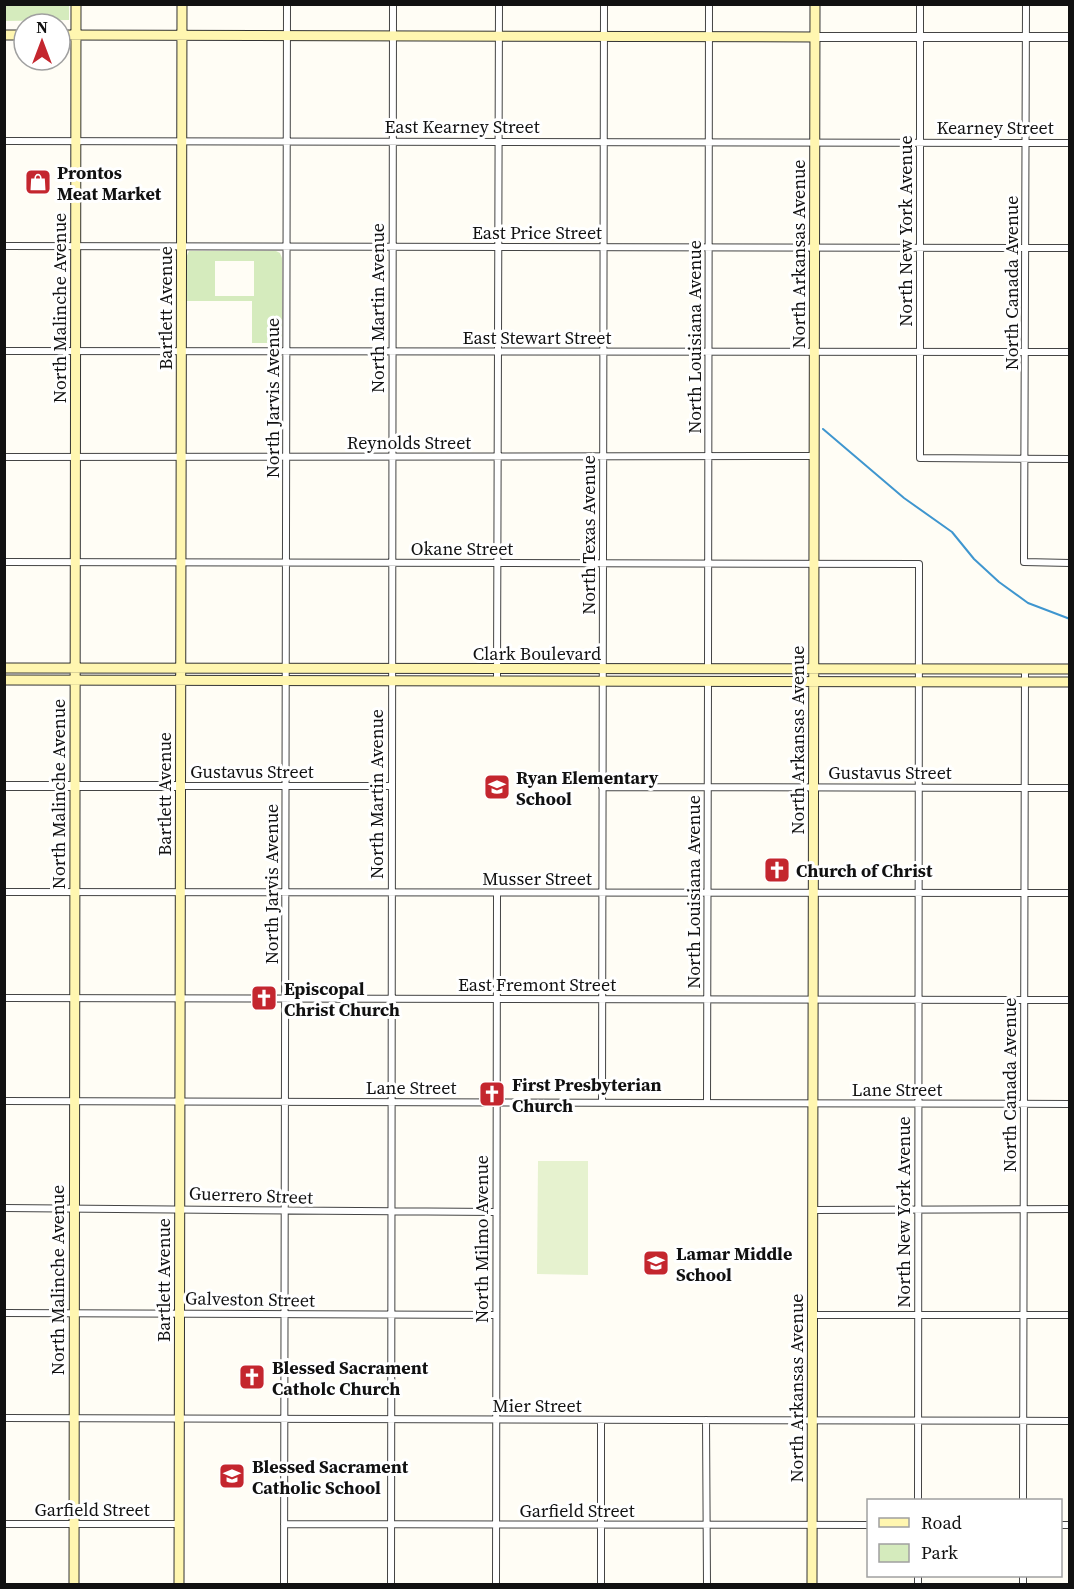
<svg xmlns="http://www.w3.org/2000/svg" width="1074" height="1589" font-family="'Source Serif 4',serif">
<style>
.green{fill:#d5ebbd;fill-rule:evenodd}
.pitch{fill:#e6f2cf}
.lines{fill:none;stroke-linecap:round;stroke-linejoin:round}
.stream{stroke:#3f96cf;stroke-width:2}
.minor-casing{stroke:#444;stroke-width:8}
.tertiary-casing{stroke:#444;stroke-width:10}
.secondary-casing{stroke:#333;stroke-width:11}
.minor{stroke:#fff;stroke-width:6}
.tertiary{stroke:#fff;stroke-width:8}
.secondary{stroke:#fff6b0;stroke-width:9}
.labels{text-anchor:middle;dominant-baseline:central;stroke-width:6;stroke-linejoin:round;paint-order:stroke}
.street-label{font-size:18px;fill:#111;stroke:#fff}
.poi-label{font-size:18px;font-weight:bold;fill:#111;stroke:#fff;text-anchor:start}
</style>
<rect width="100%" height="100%" fill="#fffdf5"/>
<path class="green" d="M4,5H69V20L5,21Z
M189,251H276L280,253L282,258V343H252V301H186V258ZM215,261H254V296H215Z"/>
<path class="pitch" d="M538,1161H588V1275L537,1274Z"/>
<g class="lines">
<path class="stream" d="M823,429L904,498L952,532L974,559L999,582L1028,603L1070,619"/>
<defs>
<path id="minor" d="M920,4V458L1070,459
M1026,4L1024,562L1070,563
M4,141L1070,143
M4,246L1070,248
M4,351L1070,352
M4,457L814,456
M4,562L919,564L918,1500
M708,670L709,4
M497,681L499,4
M180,786H391
M602,787L1070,788
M4,892L1070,893
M4,998L1070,1000
M4,1101L1070,1104
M602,1102L604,4
M707,1102L708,681
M4,1208C168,1209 332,1212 496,1212
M813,1210L1070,1209
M4,1313L496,1315
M812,1315H1070
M4,1418L1070,1421
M706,1420L707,1584
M601,1421V1584
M1023,1500L1025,669
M4,1524H179
M284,1524L868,1525
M1060,1525H1070
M284,1584L287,4
M391,1584L393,4
M496,1584L497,893
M918,1584V1576
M1023,1584V1576"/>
<path id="tertiary" d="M815,37H1070
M4,786H180"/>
<path id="secondary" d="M4,35H24
M60,35L815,37
M4,668L1070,669
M4,680L1070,682
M74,1584L76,4
M179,1584L182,4
M812,1584L815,4"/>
</defs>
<use href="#minor" class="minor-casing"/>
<use href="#tertiary" class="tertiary-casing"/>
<use href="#secondary" class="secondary-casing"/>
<use href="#minor" class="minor"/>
<use href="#tertiary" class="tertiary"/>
<use href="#secondary" class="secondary"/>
</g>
<defs>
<symbol id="shop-square" viewBox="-11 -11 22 22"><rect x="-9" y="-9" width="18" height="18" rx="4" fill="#c4262e" stroke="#fff"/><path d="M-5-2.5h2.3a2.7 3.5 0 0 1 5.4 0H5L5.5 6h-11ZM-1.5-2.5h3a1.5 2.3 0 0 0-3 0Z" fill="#fff"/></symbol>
<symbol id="school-square" viewBox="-11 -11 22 22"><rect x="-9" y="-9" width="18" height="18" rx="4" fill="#c4262e" stroke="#fff"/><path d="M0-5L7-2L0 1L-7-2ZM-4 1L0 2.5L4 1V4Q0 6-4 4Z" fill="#fff"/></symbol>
<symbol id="church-square" viewBox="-11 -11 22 22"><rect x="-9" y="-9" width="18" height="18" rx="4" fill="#c4262e" stroke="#fff"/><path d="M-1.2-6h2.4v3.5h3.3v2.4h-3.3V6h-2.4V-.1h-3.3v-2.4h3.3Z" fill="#fff"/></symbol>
</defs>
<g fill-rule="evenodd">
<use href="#shop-square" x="23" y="167" width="30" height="30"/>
<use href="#school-square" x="482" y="772" width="30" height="30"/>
<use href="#church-square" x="762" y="855" width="30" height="30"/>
<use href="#church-square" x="249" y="983" width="30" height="30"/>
<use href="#church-square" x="477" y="1079" width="30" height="30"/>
<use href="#school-square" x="641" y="1248" width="30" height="30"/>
<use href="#church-square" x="237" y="1362" width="30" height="30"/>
<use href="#school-square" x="217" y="1461" width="30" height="30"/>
</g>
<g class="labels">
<g class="street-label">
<text x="462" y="126">East Kearney Street</text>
<text x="995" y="127">Kearney Street</text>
<text transform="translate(905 231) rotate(-90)">North New York Avenue</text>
<text x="537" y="232">East Price Street</text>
<text transform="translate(798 254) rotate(-90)">North Arkansas Avenue</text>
<text transform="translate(1011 283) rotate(-90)">North Canada Avenue</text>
<text transform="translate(59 308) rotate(-90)">North Malinche Avenue</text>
<text transform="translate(165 308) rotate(-90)">Bartlett Avenue</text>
<text transform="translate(377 308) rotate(-90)">North Martin Avenue</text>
<text x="537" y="337">East Stewart Street</text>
<text transform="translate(694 337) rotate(-90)">North Louisiana Avenue</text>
<text transform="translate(272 398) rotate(-90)">North Jarvis Avenue</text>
<text x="409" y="442">Reynolds Street</text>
<text transform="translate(588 535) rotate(-90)">North Texas Avenue</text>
<text x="462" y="548">Okane Street</text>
<text x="537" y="653">Clark Boulevard</text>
<text transform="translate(797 740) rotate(-90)">North Arkansas Avenue</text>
<text x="252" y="771">Gustavus Street</text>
<text x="890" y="772">Gustavus Street</text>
<text transform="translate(58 794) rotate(-90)">North Malinche Avenue</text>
<text transform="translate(164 794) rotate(-90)">Bartlett Avenue</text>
<text transform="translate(376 794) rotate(-90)">North Martin Avenue</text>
<text x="537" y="878">Musser Street</text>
<text transform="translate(271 884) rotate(-90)">North Jarvis Avenue</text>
<text transform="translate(693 892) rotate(-90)">North Louisiana Avenue</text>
<text x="537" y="984">East Fremont Street</text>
<text transform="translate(1009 1085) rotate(-90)">North Canada Avenue</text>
<text x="411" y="1087">Lane Street</text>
<text x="897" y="1089">Lane Street</text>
<text transform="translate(251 1195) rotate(2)">Guerrero Street</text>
<text transform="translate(903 1212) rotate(-90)">North New York Avenue</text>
<text transform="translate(481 1239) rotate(-90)">North Milmo Avenue</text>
<text transform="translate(57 1280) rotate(-90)">North Malinche Avenue</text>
<text transform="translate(163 1280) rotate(-90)">Bartlett Avenue</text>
<text transform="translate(250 1299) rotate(1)">Galveston Street</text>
<text transform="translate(796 1388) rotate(-90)">North Arkansas Avenue</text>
<text x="537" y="1405">Mier Street</text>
<text x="92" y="1509">Garfield Street</text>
<text x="577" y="1510">Garfield Street</text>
</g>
<g class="poi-label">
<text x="57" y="172">Prontos<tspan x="57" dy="21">Meat Market</tspan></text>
<text x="516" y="777">Ryan Elementary<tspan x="516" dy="21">School</tspan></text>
<text x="796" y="870">Church of Christ</text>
<text x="284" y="988">Episcopal<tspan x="284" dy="21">Christ Church</tspan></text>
<text x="512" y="1084">First Presbyterian<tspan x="512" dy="21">Church</tspan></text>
<text x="676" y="1253">Lamar Middle<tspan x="676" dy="21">School</tspan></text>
<text x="272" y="1367">Blessed Sacrament<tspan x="272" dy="21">Catholc Church</tspan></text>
<text x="252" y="1466">Blessed Sacrament<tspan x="252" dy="21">Catholic School</tspan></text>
</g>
</g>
<rect width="1074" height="1589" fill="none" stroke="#111111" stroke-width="12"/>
<rect x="867" y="1499" width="195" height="78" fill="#ffffff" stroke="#a0a0a0" stroke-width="1.5"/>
<rect x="879" y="1518" width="30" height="9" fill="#fff6b0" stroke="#a0a0a0" stroke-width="1.5"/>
<text x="921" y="1529" font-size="18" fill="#111111">Road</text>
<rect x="879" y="1544" width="30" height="18" fill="#d5ebbd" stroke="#a0a0a0" stroke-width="1.5"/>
<text x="921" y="1559" font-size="18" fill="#111111">Park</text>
<g transform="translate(42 42)"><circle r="28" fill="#ffffff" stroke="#a0a0a0" stroke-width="1.5"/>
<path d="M0-4.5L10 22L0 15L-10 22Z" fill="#c4262e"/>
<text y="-9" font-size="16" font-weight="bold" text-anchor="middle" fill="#111111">N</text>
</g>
</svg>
